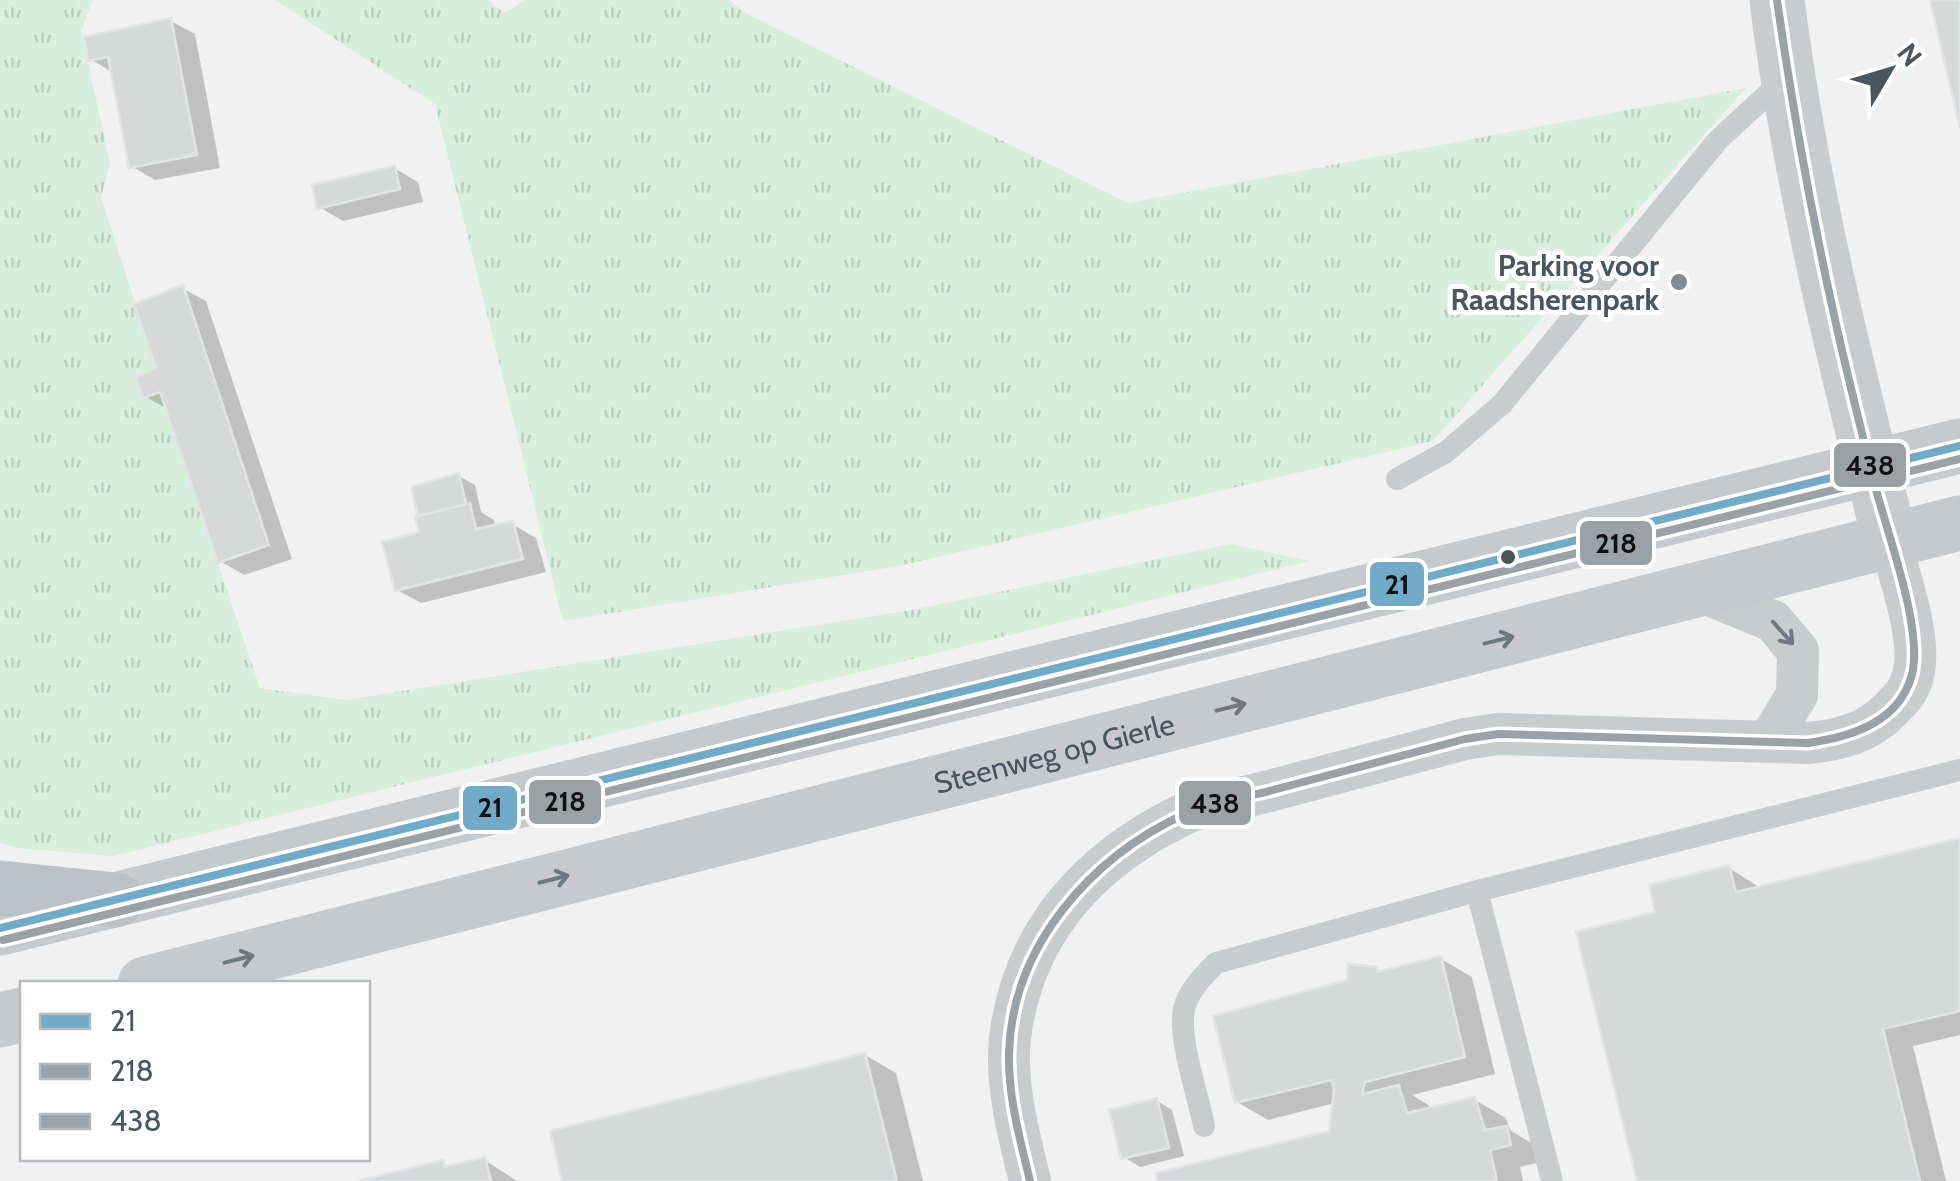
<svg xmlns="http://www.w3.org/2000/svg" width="1960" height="1181" font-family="Cabin,sans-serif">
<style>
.grass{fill:url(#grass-tufts)}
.shadow{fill:#0003}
.building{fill:#d7d9d9;stroke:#e2e3e4;stroke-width:2.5}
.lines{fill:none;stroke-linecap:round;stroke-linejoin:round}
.lane{stroke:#c8cccd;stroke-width:22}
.street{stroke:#c8cccd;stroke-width:42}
.secondary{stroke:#c9ccce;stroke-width:55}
.primary{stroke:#c6cacc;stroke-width:55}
.highway{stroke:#bbc1c4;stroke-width:55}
.bus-1-casing{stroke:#fff;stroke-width:15}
.bus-2-casing{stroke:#fff;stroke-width:15}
.bus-3-casing{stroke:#fff;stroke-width:15}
.bus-1{stroke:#72abc7;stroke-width:8}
.bus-2{stroke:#9ba2a6;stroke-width:8}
.bus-3{stroke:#9ba2a6;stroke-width:8}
.oneway{stroke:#6f797f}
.oneway2{stroke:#6e797e}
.poi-dot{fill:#848c91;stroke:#fff;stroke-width:4}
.bus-dot{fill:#49565d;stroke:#fff;stroke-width:4}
.labels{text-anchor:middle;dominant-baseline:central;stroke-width:10;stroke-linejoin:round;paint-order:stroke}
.poi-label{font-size:30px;font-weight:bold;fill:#49565d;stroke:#fff;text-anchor:end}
.street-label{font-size:30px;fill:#49565d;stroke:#fff}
.line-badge{stroke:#fff;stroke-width:4}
.pale-badge-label{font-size:28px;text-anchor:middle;font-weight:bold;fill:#111}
</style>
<defs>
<pattern id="grass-tufts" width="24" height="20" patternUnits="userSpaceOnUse" patternTransform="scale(2.5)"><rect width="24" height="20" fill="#d7efdc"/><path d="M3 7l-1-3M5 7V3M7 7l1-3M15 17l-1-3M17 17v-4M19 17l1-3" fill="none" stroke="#bacfbf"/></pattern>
</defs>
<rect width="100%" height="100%" fill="#f1f1f1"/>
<path class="grass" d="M0,0H93L81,31L110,163L101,197L156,368L137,377L144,398L160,392L260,688L346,700L912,610L1230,544L1310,561L113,856L17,848L0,843Z
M275,0H487L505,13L524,0H729L747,14L1128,203L1746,88L1433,441L899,566L563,621L435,104Z"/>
<path class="shadow" d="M171,21L195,34L220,168L155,180L131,166L114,73L90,59Z
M394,168L418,182L423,202L343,221L319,207Z
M182,288L206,301L292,559L244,575L220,561L169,410L146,397L159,369Z
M459,476L475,485L481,512L494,520L495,527L512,524L536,538L546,572L421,603L397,590L422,534L425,517L420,514Z
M1960,840V1035L1913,1046L1946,1181H1640L1658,914L1729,868L1761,888Z
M1441,959L1472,977L1495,1074L1412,1095L1430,1106L1431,1110L1475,1100L1506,1118L1510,1130L1538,1147L1541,1162L1520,1167L1523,1181H1160L1332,1133L1335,1103L1268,1120L1237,1102L1349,982L1376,969L1383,973Z
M865,1055L896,1073L923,1181H565Z
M1156,1100L1172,1110L1184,1156L1140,1167L1124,1157Z
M485,1160L517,1181H368L443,1163L452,1168Z"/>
<path class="building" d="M1930,0H1960V128Z
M171,18L197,155L129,168L108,57L88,61L84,37Z
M395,166L400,189L317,209L312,185Z
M183,285L269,545L218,563L160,392L143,398L136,377L156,368L134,304Z
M459,473L466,504L418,516L411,487Z
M470,503L476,529L513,521L523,559L395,591L382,542L419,532L415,517Z
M1960,838V1011L1883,1029L1920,1181H1637L1576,932L1655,912L1649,885L1729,865L1736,892Z
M1441,956L1465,1057L1365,1082L1362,1094L1399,1085L1407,1113L1475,1097L1485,1130L1507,1126L1511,1145L1490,1150L1497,1181H1158L1156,1173L1329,1131L1334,1090L1332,1080L1235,1103L1213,1016L1347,980L1348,964L1377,967V972Z
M865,1053L897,1181H562L550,1131Z
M1157,1098L1169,1148L1121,1159L1109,1110Z
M485,1157L491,1181H358L443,1160L445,1167Z"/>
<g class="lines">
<path class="lane" d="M1397,479L1446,452L1502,404L1718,140L1784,79
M1204,1126C1198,1095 1178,1039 1184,1009C1188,991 1204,975 1216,963L1477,891
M1552,1181L1477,891L1960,770"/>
<path class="street" d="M1697,590L1773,621L1798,651L1797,695L1768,742
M1030,1181C1019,1136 1005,1085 1010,1038C1023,931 1091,859 1184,814C1211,802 1244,798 1273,790C1337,773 1401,756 1465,739L1498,734L1808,743C1840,740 1868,733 1891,709C1898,702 1907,693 1910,684C1927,648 1899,578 1890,540"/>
<path class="secondary" d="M1777,0C1800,183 1845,361 1890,540"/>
<g class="primary">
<path d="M0,928L1960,446"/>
<path id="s1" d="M145,984L1960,523"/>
<path d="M0,1020L22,1015"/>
</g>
<path class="highway" d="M0,888L116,900"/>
<defs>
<path id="bus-1" d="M0,928L1960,446"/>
<path id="bus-2" d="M3,940L1960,459"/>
<path id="bus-3" d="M1030,1181C1020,1139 1008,1097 1009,1053C1012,946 1091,857 1185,814C1212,801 1244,798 1273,790C1337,773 1401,756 1465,739L1498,734L1808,743C1850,737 1897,723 1911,678C1925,635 1889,538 1877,493C1862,434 1847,374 1834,315C1811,211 1792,106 1777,0"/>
</defs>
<use href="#bus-1" class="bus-1-casing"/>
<use href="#bus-2" class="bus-2-casing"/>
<use href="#bus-3" class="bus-3-casing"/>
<use href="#bus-1" class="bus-1"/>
<use href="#bus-2" class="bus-2"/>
<use href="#bus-3" class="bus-3"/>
</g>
<defs><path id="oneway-shaft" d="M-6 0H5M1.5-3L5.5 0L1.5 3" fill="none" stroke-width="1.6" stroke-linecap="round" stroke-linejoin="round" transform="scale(2.5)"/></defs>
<use class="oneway" href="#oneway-shaft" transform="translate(1783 633) rotate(48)"/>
<g class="oneway2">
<use href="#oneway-shaft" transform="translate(1499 640) rotate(-14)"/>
<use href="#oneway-shaft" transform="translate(1231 707) rotate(-14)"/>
<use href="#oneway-shaft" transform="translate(554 879) rotate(-14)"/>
<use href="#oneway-shaft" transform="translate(239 959) rotate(-14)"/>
</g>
<circle class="poi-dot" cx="1679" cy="282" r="10"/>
<circle class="bus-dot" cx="1508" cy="557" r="9"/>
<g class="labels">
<g class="poi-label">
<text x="1659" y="265">Parking voor<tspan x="1659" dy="34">Raadsherenpark</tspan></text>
</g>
<g class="street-label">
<text stroke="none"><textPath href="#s1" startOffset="938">Steenweg op Gierle</textPath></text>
</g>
</g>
<g class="line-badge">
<rect x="1832" y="441" width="76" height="48" rx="10" fill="#9ba2a6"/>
<rect x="1578" y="519" width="76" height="48" rx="10" fill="#9ba2a6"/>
<rect x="1368" y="560" width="58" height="48" rx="10" fill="#72abc7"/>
<rect x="527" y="778" width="76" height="48" rx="10" fill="#9ba2a6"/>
<rect x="1177" y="779" width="76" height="48" rx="10" fill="#9ba2a6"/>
<rect x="461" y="784" width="58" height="48" rx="10" fill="#72abc7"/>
</g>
<g class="pale-badge-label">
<text x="1870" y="475">438</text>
<text x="1616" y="553">218</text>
<text x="1397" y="594">21</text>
<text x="565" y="811">218</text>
<text x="1215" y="813">438</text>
<text x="490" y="817">21</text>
</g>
<rect x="20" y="981" width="350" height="180" fill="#ffffff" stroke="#b6bbbe" stroke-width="2.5"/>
<rect x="40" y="1014" width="50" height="15" fill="#72abc7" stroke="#b6bbbe" stroke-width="2.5"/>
<text x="110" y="1031" font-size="30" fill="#49565d">21</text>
<rect x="40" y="1064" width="50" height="15" fill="#9ba2a6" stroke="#b6bbbe" stroke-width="2.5"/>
<text x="110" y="1081" font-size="30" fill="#49565d">218</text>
<rect x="40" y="1114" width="50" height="15" fill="#9ba2a6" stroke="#b6bbbe" stroke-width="2.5"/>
<text x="110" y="1131" font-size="30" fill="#49565d">438</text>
<g transform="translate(1890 70) rotate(52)" stroke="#ffffff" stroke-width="8" paint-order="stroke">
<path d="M0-8L18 38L0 25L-18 38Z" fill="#49565d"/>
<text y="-15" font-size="28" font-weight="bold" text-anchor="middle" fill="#49565d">N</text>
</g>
</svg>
